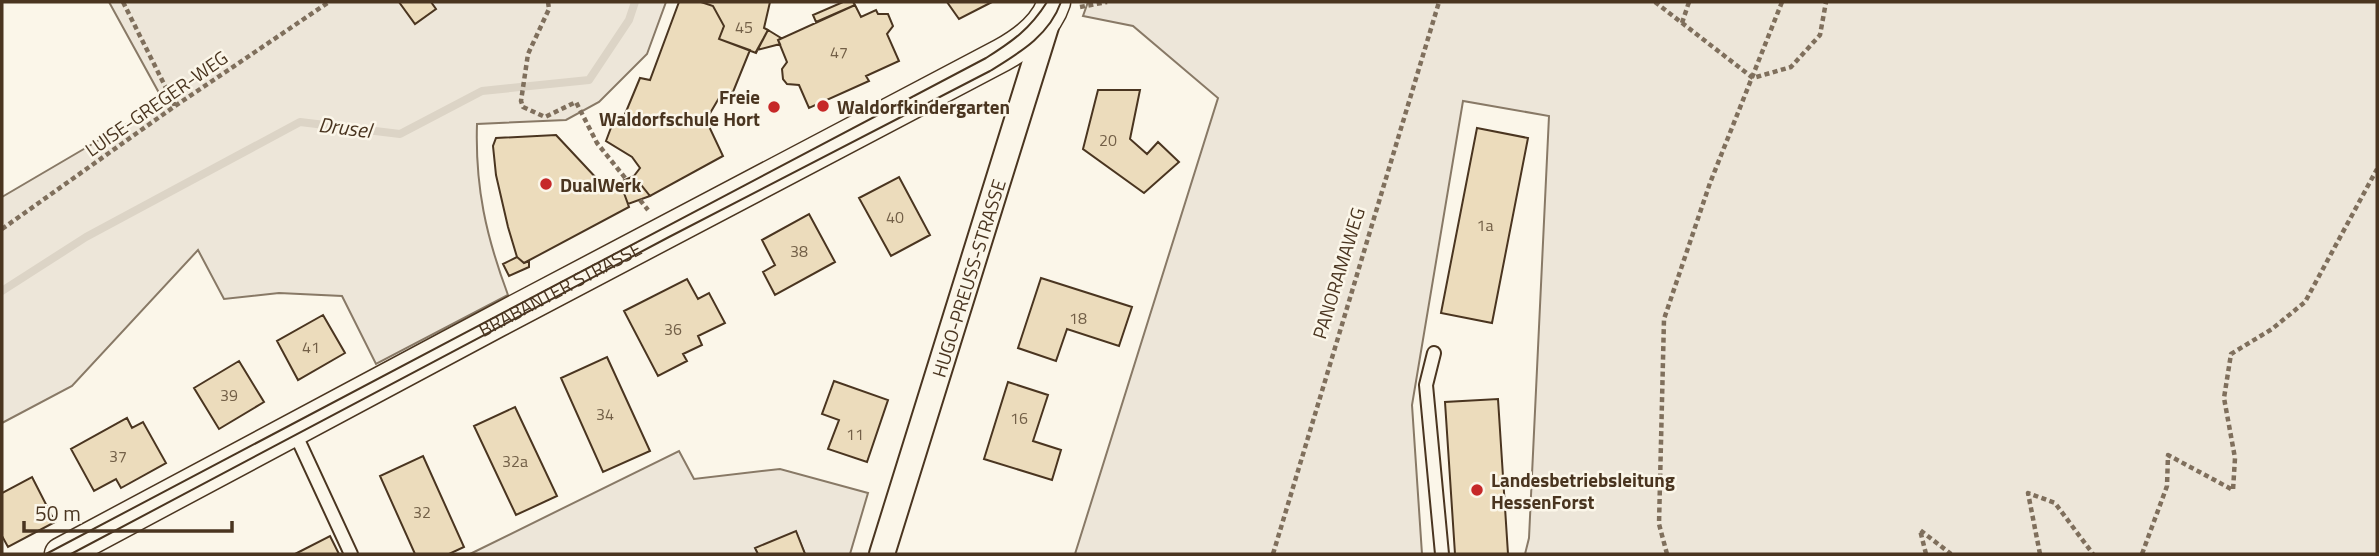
<svg xmlns="http://www.w3.org/2000/svg" width="2379" height="556" font-family="'Titillium Web',sans-serif">
<style>
.green{fill:#ede6d9;stroke:#887966;stroke-width:2}
.lines{fill:none;stroke-linecap:round;stroke-linejoin:round}
.stream{stroke:#dcd4c6;stroke-width:8}
.building{fill:#ecdcbc;stroke:#4a3520;stroke-width:2}
.service-casing{stroke:#4a3520;stroke-width:16}
.minor-casing{stroke:#4a3520;stroke-width:28}
.tertiary-casing{stroke:#4a3520;stroke-width:35}
.path{stroke:#7f6f5c;stroke-width:4.5;stroke-dasharray:5 3.5;stroke-linecap:butt}
.service{stroke:#fbf6e9;stroke-width:12}
.minor{stroke:#fbf6e9;stroke-width:24}
.tertiary{stroke:#fbf6e9;stroke-width:32}
.tram{stroke:#4a3520;stroke-width:2}
.poi-dot{fill:#c62828;stroke:#fbf6e9;stroke-width:2.5}
.labels{text-anchor:middle;dominant-baseline:central;stroke-width:5;stroke-linejoin:round;paint-order:stroke}
.number-label{font-size:16px;fill:#725f47}
.poi-label{font-size:19px;font-weight:bold;fill:#4a3520;stroke:#fbf6e9;text-anchor:start}
.street-label{font-size:19px;fill:#4a3520;stroke:#fbf6e9}
.water-label{font-size:21px;font-style:italic;fill:#4a3520;stroke:#fbf6e9}
</style>
<rect width="100%" height="100%" fill="#fbf6e9"/>
<path class="green" d="M109,2H666L647,54L599,102L566,120L477,124C475,187 486,236 508,295L376,364L342,296L279,293L224,299L198,250L72,386L2,423V197L164,102Z
M1088,2H2377V554H1525L1529,538L1549,116L1463,101L1412,405L1422,554H1075L1218,98L1133,26L1083,16Z
M679,451L694,479L780,469L868,493L850,554H805L796,532L756,549L758,554H470Z"/>
<g class="lines">
<path class="stream" d="M2,291L86,237L300,122L400,134L482,91L589,80L629,20L635,2"/>
</g>
<path class="building" d="M399,2H431L436,9L415,24Z
M679,2H701L713,6L724,26L719,39L750,50L733,92L722,93L706,120L723,156L650,196L634,176L640,168L632,157L606,141L615,117L623,119L640,78L650,80Z
M701,2H770L764,28L768,30L756,53L719,39L724,26L713,6Z
M843,2H853L855,5L816,22L813,15Z
M947,2H992L959,19Z
M855,5L861,17L876,10L878,14H888L893,26L887,34L899,61L866,76L869,81L809,108L799,85L787,84L783,79L782,69L787,62L778,40Z
M768,30L781,38L778,40L780,44L757,50Z
M1098,90H1140L1130,139L1147,154L1158,142L1179,162L1144,193L1083,149Z
M1477,128L1528,138L1492,323L1441,313Z
M556,135L599,181L620,182L629,207L524,263L517,257L508,227L496,175L493,146L496,138Z
M634,176L650,196L628,204L620,182Z
M899,177L930,235L891,256L859,198Z
M809,214L835,262L775,295L763,272L775,265L762,240Z
M517,257L524,263L529,261V267L509,276L503,264Z
M1041,278L1132,307L1119,346L1067,329L1056,361L1018,348Z
M687,279L698,299L709,293L725,323L698,336L702,345L683,354L687,361L658,376L624,311Z
M323,315L345,353L298,380L277,341Z
M607,357L650,451L603,472L561,378Z
M239,361L264,402L219,429L194,388Z
M834,381L888,400L867,462L828,449L839,420L822,414Z
M1008,382L1048,395L1033,441L1061,450L1052,480L984,459Z
M1498,399L1508,554H1455L1445,402Z
M515,407L557,496L516,515L474,426Z
M127,418L132,428L143,422L166,463L121,488L116,479L94,491L71,449Z
M423,456L464,547L449,554H415L380,476Z
M32,477L55,522L8,547L2,536V493Z
M796,531L805,554H758L755,548Z
M330,536L339,554H295Z"/>
<g class="lines">
<defs>
<path id="service" d="M1434,353L1426,385L1442,554
M294,431L351,554"/>
<g id="minor">
<path id="s1" d="M882,554L1049,17"/>
</g>
<g id="tertiary">
<path id="s2" d="M61,554L497,321L1002,55C1024,43 1046,27 1054,2"/>
</g>
</defs>
<use href="#service" class="service-casing"/>
<use href="#minor" class="minor-casing"/>
<use href="#tertiary" class="tertiary-casing"/>
<path class="path" d="M123,2L175,106
M548,2L549,9L528,54L521,101L523,107L545,117L576,102L597,143L626,179
M1655,2L1753,78L1791,67L1820,35L1826,2
M1080,7L1107,2
M1682,23L1689,2
M640,200L648,210
M2,229L175,106L329,2
M1273,554L1439,2
M1667,554L1659,524L1664,319L1710,183L1782,2
M1926,554L1920,530L1951,554
M2040,554L2028,493L2055,503L2093,554
M2142,554L2167,486L2168,455L2233,490L2235,458L2224,398L2231,354L2272,329L2305,302L2377,169"/>
<use href="#service" class="service"/>
<use href="#minor" class="minor"/>
<use href="#tertiary" class="tertiary"/>
<path class="tram" d="M46,554L986,58C1013,41 1030,29 1047,2
M71,554L669,237L990,71C1019,53 1049,36 1061,2"/>
</g>
<g class="poi-dot">
<circle cx="823" cy="106" r="7"/>
<circle cx="774" cy="107" r="7"/>
<circle cx="546" cy="184" r="7"/>
<circle cx="1477" cy="490" r="7"/>
</g>
<g class="labels">
<g class="number-label">
<text x="744" y="27">45</text>
<text x="839" y="52">47</text>
<text x="1108" y="140">20</text>
<text x="895" y="217">40</text>
<text x="1485" y="225">1a</text>
<text x="799" y="251">38</text>
<text x="1078" y="318">18</text>
<text x="673" y="329">36</text>
<text x="311" y="347">41</text>
<text x="229" y="395">39</text>
<text x="605" y="414">34</text>
<text x="1019" y="418">16</text>
<text x="855" y="434">11</text>
<text x="118" y="456">37</text>
<text x="515" y="461">32a</text>
<text x="422" y="512">32</text>
</g>
<g class="poi-label">
<text x="760" y="96" text-anchor="end">Freie<tspan x="760" dy="22">Waldorfschule Hort</tspan></text>
<text x="837" y="106">Waldorfkindergarten</text>
<text x="560" y="184">DualWerk</text>
<text x="1491" y="479">Landesbetriebsleitung<tspan x="1491" dy="22">HessenForst</tspan></text>
</g>
<g class="street-label">
<text transform="translate(156 103) rotate(-35)">LUISE-GREGER-WEG</text>
<text transform="translate(1338 273) rotate(-73)">PANORAMAWEG</text>
<text stroke="none"><textPath href="#s1" startOffset="289">HUGO-PREUSS-STRASSE</textPath></text>
<text stroke="none"><textPath href="#s2" startOffset="565">BRABANTER STRASSE</textPath></text>
</g>
<g class="water-label">
<text transform="translate(345 127) rotate(7)">Drusel</text>
</g>
</g>
<rect width="2379" height="556" fill="none" stroke="#4a3520" stroke-width="7"/>
<path d="M24 521v10h208v-10" fill="none" stroke="#4a3520" stroke-width="3.5"/>
<text x="35" y="521" font-size="21" fill="#4a3520" stroke="#fbf6e9" stroke-width="5" paint-order="stroke">50 m</text>
</svg>
